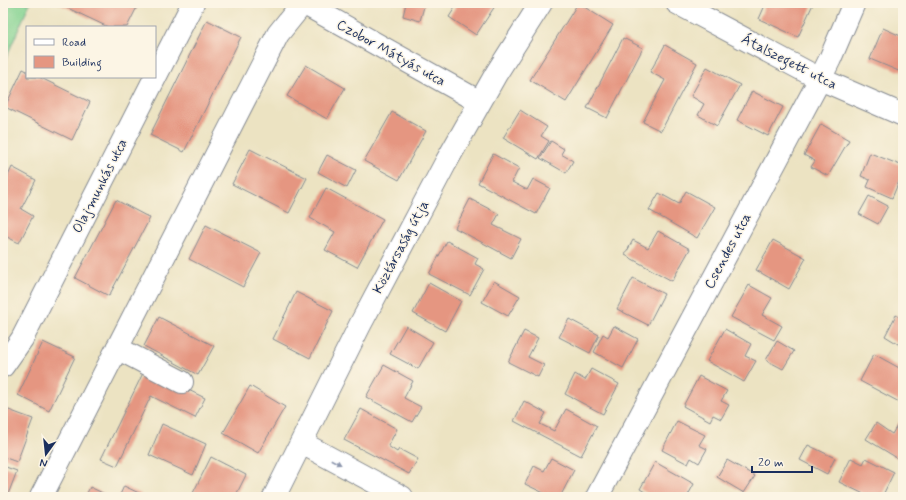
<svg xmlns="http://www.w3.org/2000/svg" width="906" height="500" font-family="Mynerve,sans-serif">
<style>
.green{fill:#85d392;stroke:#508178}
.building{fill:#e59681}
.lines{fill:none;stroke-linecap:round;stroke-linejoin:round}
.minor-casing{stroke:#848990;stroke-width:24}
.minor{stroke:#fff;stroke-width:22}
.oneway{fill:#8d97ae}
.labels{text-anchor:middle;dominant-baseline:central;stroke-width:3;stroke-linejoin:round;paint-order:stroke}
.street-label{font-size:14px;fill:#1b2f5e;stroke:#fcf5e5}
</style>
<rect width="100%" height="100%" fill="#fcf5e5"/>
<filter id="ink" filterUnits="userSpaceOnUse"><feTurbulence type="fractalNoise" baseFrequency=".025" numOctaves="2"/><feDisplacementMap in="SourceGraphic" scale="8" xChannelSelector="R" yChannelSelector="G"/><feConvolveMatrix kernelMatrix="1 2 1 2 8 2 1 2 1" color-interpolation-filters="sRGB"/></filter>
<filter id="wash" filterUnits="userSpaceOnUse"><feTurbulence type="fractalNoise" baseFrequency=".012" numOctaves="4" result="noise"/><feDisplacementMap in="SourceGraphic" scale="16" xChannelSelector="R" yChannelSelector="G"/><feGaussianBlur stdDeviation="0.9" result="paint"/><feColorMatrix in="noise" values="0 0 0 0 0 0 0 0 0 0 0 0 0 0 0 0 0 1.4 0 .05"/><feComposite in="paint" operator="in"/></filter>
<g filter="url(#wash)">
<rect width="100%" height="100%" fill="#ece3c2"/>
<path class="green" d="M3,3H30L3,65Z"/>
<g id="blocks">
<path class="building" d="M57,3H139L127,27H108Z
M406,3H425L420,21L403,16Z
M458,3H497L476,35L449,17Z
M578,3L613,25L566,102L530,80Z
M766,3H771L778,6L780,3L813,4L798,37L759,19Z
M207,20L241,37L184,152L150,135Z
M883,28L903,37V68L901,72L870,59Z
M623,38L643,48L607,118L587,108Z
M665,45L697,63L661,131L643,122L665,80L650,72Z
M306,65L345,88L327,119L287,96Z
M707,67L740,85L717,126L698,115L704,104L691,96Z
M23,69L27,71V77H39L90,102L72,140L5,107Z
M752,91L783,107L768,136L737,120Z
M520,110L547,127L541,136L549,141L538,159L503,138Z
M392,112L426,131L399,180L364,161Z
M821,124L849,140L828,176L811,167L815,161L804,155Z
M551,141L564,149L561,154L573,161L566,173L540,158Z
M250,149L307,178L289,213L232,184Z
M870,153L903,166V172L892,198L867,187L870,180L861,176Z
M493,154L519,168L512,182L527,190L533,179L550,188L536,214L478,183Z
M327,155L356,170L347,188L318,172Z
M12,167L36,180L21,209L33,216L19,243L3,235V175L7,178Z
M326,188L383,219L357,267L325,250L335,232L310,218Z
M686,191L715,207L697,238L649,210L659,193L679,204Z
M869,196L888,206L878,224L859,214Z
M470,199L499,214L493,225L521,239L511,258L455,228Z
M116,200L150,218L109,296L75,278Z
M206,225L261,253L243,287L189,259Z
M658,231L690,249L672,281L625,255L633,240L648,248Z
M773,240L806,258L789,289L756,270Z
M447,241L478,258L475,264L484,269L470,295L429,274Z
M633,278L664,294L648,325L617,309Z
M494,281L520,296L508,316L482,302Z
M429,283L461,301L445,331L413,313Z
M749,285L772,298L762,315L782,326L774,340L731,317Z
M296,292L333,311L310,358L273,339Z
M896,315L903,319V347L885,336Z
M159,317L214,346L198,375L144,346Z
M569,319L599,335L590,353L559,337Z
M406,326L433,342L418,369L390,354Z
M614,326L638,339L623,368L594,352L603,334L608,337Z
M725,329L751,344L745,356L756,361L744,382L707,361Z
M524,331L538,338L528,357L544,365L538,377L508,362Z
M777,341L794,351L783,369L766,360Z
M43,342L75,357L49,411L18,395Z
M874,354L903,370V404L860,381Z
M384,365L413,381L404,398L421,407L412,422L366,397Z
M145,369L205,398L195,418L151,396L117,466L101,459Z
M591,369L619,384L603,414L565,394L575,374L585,380Z
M699,376L727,391L721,401L729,405L721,419L713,415L710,421L683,406Z
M250,386L285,407L258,453L223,433Z
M524,401L546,413L540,424L554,431L566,409L597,426L581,456L514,421Z
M6,409L33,419L17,462L3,457V416Z
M361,409L397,429L388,446L397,452L399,449L418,459L409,474L344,440Z
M677,421L705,435L699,445L707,449L699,463L691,458L688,464L662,450Z
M900,421L903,423V458L902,461L866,439L876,423L892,434Z
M162,424L206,444L193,475L149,455Z
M808,445L835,458L827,474L800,460Z
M211,457L246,475L235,497H191Z
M551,458L574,470L560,497H552L525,484L534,466L544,471Z
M851,458L863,464L866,458L894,472L882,497H870L839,482Z
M727,460L755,476L744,493L717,477Z
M655,462L694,484L687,497H653L640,489Z
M3,466L17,471L7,497H3Z
M124,486L141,494L139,497H119Z
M90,487L111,497H85Z"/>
</g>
</g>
<g filter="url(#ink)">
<use href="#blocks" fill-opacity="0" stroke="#848990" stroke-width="1"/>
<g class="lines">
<defs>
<path id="minor" d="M303,3L480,102
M677,3L820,79L903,115
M117,348L182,382
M3,366L22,339L193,3
M302,443L402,497
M41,497L278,34L303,3
M274,497L360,325L445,164L496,74L541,3
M597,497L820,79L830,59L854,3"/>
</defs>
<use href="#minor" class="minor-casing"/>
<use href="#minor" class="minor"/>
</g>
<defs><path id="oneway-solid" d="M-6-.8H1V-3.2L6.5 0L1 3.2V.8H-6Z"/></defs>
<use class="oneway" href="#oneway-solid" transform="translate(336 462) rotate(28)"/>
</g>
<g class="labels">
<g class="street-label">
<text transform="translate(391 53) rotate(29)">Czobor Mátyás utca</text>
<text transform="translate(789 62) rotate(27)">Átalszegett utca</text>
<text transform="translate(100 186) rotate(-63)">Olajmunkás utca</text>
<text transform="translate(401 247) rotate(-62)">Köztársaság útja</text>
<text transform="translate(728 251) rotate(-62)">Csendes utca</text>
</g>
</g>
<rect width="906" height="500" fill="none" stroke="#fcf5e5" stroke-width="16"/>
<rect x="26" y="26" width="130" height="52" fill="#fcf5e5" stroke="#a2a6af"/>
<rect x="34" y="39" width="20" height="6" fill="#ffffff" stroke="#a2a6af"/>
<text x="62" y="46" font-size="12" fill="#1b2f5e">Road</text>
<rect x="34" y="56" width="20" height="12" fill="#e59681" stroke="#a2a6af"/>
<text x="62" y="66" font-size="12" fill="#1b2f5e">Building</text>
<g transform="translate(46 454) rotate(195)" stroke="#fcf5e5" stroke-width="3" paint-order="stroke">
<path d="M0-3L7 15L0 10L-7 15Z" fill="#1b2f5e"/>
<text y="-6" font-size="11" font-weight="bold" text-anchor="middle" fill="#1b2f5e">N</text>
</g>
<path d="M752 466v6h60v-6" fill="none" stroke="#1b2f5e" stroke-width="2"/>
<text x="758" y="466" font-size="12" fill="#1b2f5e" stroke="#fcf5e5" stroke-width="3" paint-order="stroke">20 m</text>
</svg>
